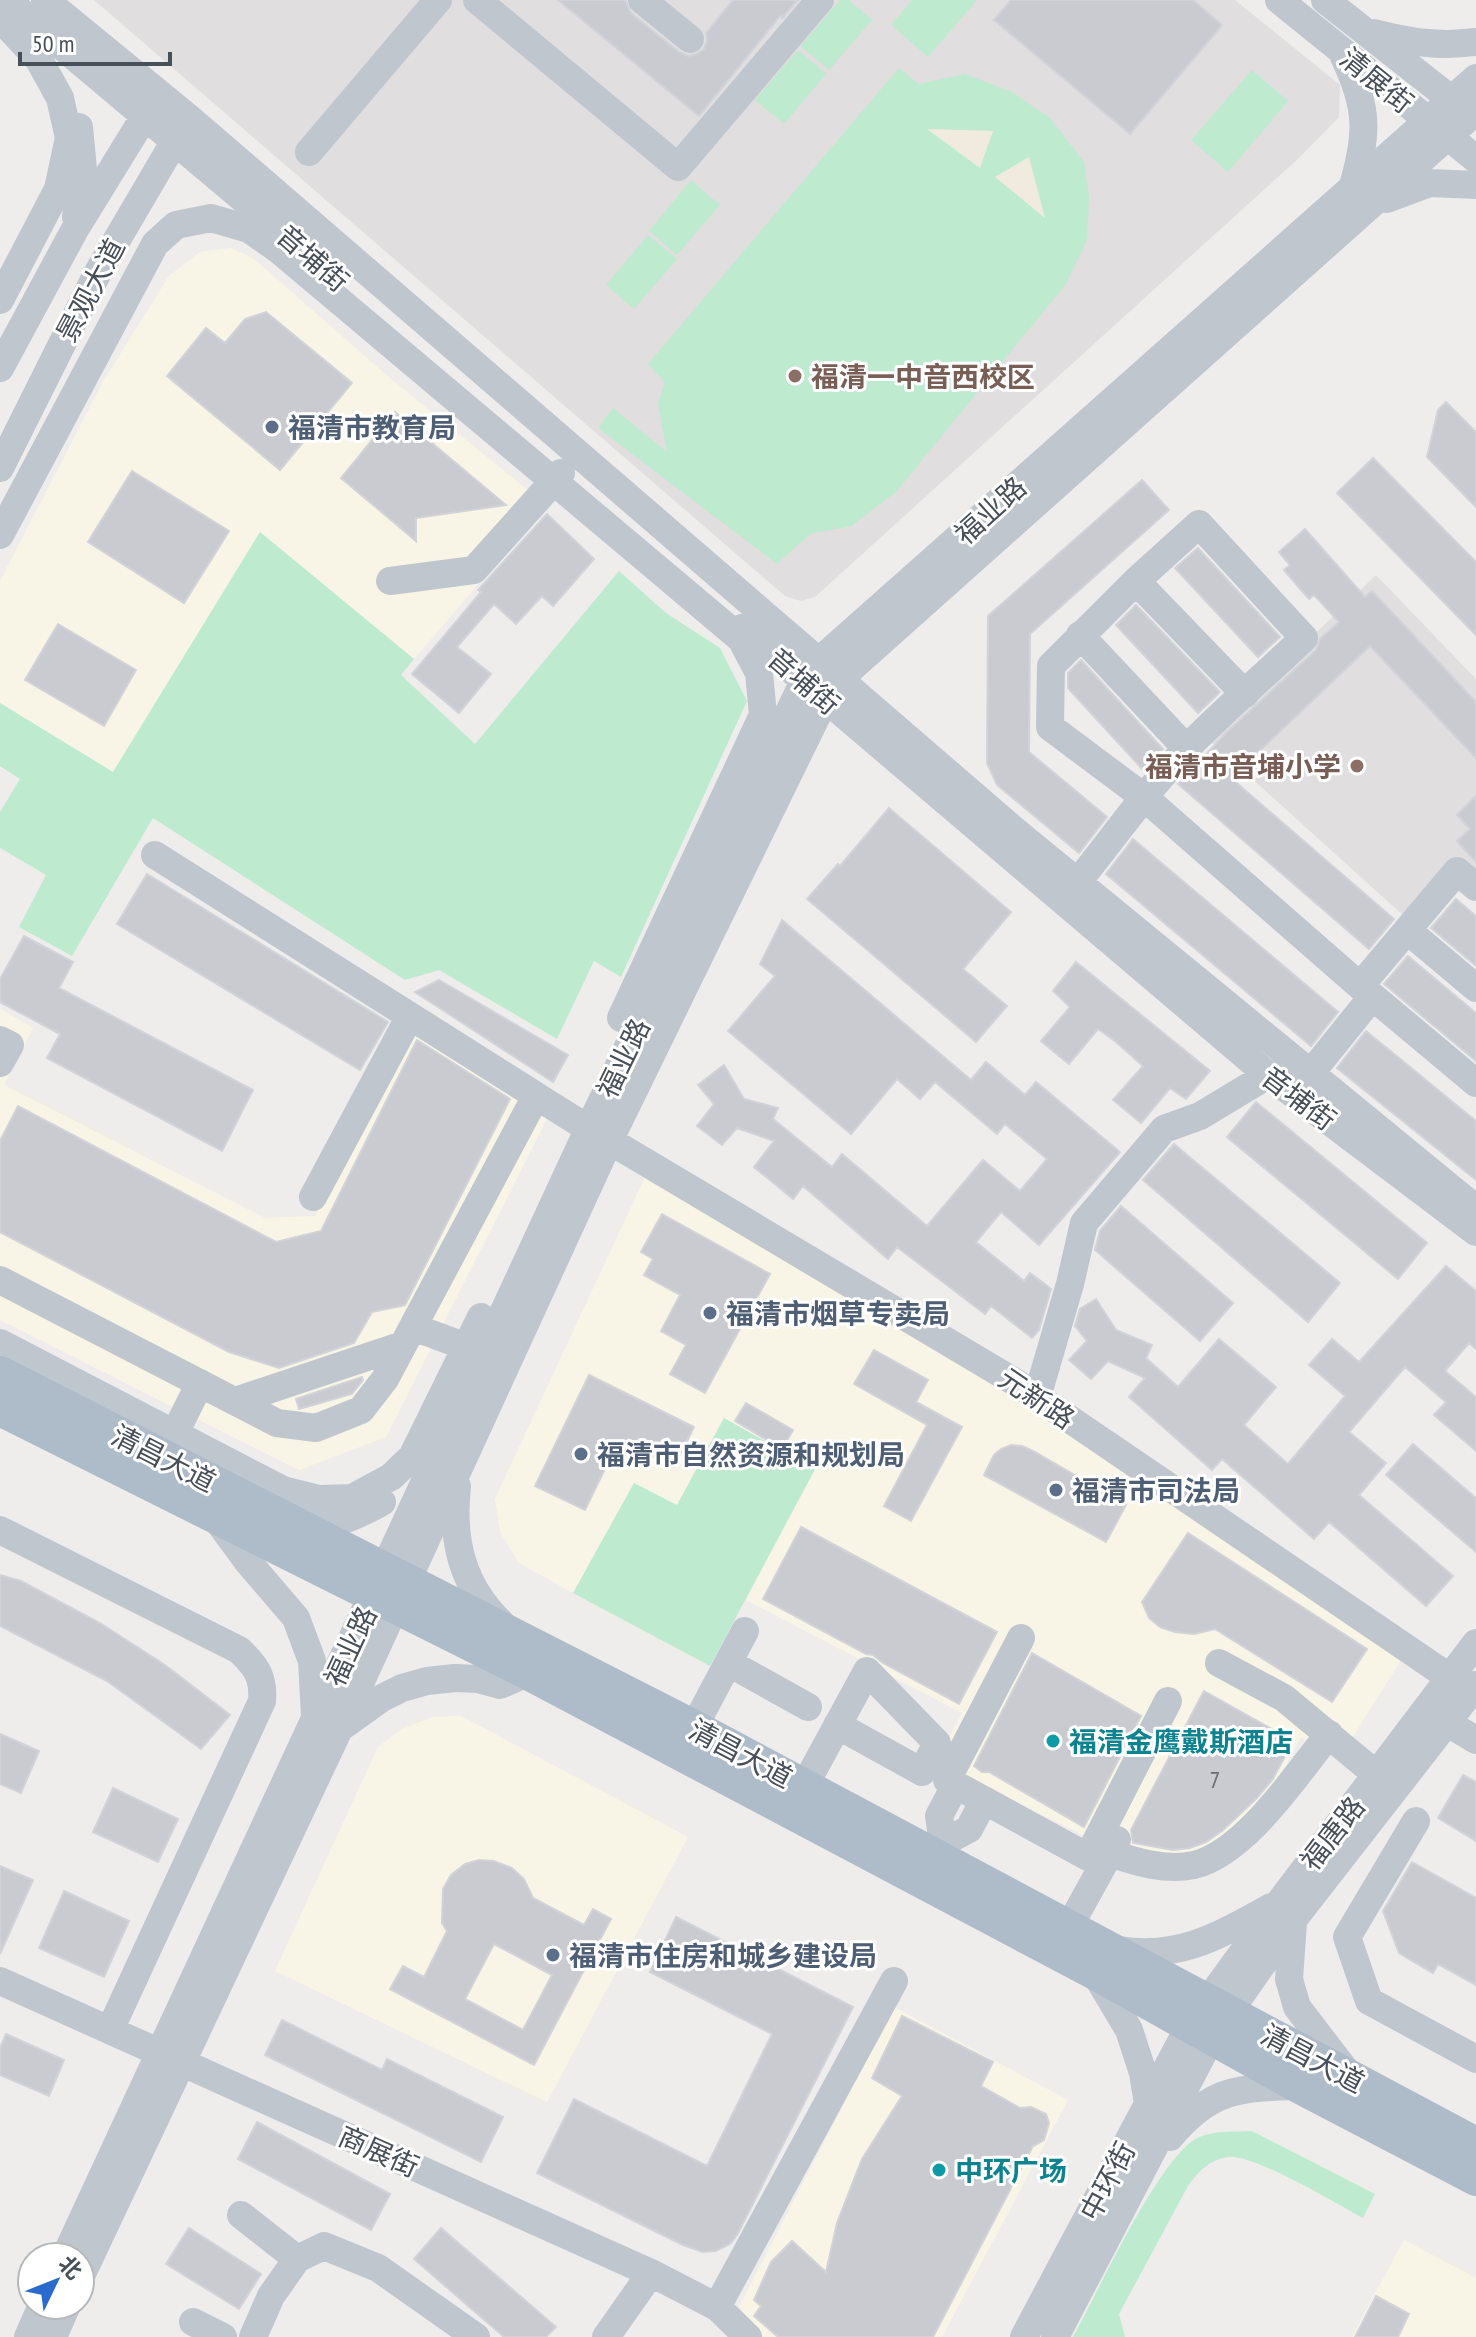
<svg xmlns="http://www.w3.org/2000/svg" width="1476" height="2337" font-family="'PT Sans Narrow','Noto Sans SC',sans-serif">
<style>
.commercial{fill:#f9f5e6}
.education{fill:#e0dede}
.green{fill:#beead0;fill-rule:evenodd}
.sand{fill:#f0ebde}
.building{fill:#cacbd1;stroke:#d1d3d8;stroke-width:2;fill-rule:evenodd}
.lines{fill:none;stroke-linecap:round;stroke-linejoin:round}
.minor{stroke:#bfc6ce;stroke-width:28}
.major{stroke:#aebbc9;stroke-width:34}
.education-dot{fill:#8d6e63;stroke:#fff;stroke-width:3}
.service-dot{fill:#5c6f8a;stroke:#fff;stroke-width:3}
.culture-dot{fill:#0f9aa8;stroke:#fff;stroke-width:3}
.labels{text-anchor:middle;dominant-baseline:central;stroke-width:6;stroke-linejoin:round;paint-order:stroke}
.number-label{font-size:24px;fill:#686e76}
.street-label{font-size:28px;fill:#474f58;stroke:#fff}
.education-label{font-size:28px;font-weight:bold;fill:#785e54;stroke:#fff;text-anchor:start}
.service-label{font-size:28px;font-weight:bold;fill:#4e5e75;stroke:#fff;text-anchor:start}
.culture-label{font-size:28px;font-weight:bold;fill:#0d838f;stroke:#fff;text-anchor:start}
</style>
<rect width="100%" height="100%" fill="#efedec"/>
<path class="commercial" d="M231,248L254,259L392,380L546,505L414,659L260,532L113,772L0,703V581L104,380L169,276L200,252Z
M0,1009L33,1028L4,1085L265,1218L315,1216L422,1017L560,1093L386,1437L299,1470L0,1320Z
M646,1175L994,1383L1401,1660L1338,1760L1301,1737L1258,1816L1238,1833L1177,1860L1104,1845L936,1763L962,1713L746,1600L815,1470L724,1418L677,1505L634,1483L573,1593L519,1563L500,1532L495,1499Z
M461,1716L688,1837L547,2102L275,1971L378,1747L402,1729L432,1717Z
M894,2007L1068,2100L942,2337H764L739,2307Z
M1404,2240L1476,2278V2337H1352Z"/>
<path class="education" d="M94,0H1235L1340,85L1339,117L1300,157L815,597L801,601L785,596Z
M1376,575L1476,679V878L1406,918L1207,738Z"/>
<path class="green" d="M840,0H849L872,20L829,70L801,46Z
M912,0H977L928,57L891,25Z
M798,50L826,74L784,124L755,100Z
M899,68L919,84L965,74L1012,92L1050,118L1084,162L1089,197L1087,240L1066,284L896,492L851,526L810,534L777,564L598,428L613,408L667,452L658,404L665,382L648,364ZM929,129L992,131L993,132L979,167Z
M1252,70L1288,101L1228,172L1191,140Z
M691,180L720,205L677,255L649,231Z
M648,235L677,259L634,309L606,285Z
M260,532L414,659L401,675L475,744L619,571L666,613L720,648L747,701L621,977L594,961L557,1039L439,970L405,980L153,818L72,956L19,927L46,875L0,848V812L20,779L0,766V703L113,772Z
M724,1418L815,1469L710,1666L573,1593L634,1483L677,1505Z
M1252,2131L1375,2194L1363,2218C1337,2204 1251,2152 1227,2157C1208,2161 1199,2171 1188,2186L1119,2314L1125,2337H1073C1097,2294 1159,2158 1197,2138C1213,2130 1234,2132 1252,2131Z"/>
<path class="sand" d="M927,129L993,131L980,168Z
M1029,157L1045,218L995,177Z"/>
<path class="building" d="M558,0H625L631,13L679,52L688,56L697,54L704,49L707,41L706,33L733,0H798L782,18L780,16L699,116Z
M1011,0H1193L1222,25L1130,134L994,20Z
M266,312L352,383L280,470L167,376L206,328L225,343L245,319Z
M1446,402L1476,432V507L1427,457L1438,410Z
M395,412L506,505L416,518V541L341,478Z
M1373,458L1476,562V635L1337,493Z
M132,471L229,531L184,603L88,542Z
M1142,480L1169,510L1030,634L1029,752L1107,817L1079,853L997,785L987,763L988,616Z
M547,514L594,559L553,606L542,596L516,624L494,604L457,647L491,674L459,713L412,674L481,592L478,590Z
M1305,529L1365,597L1372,591L1476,702V758L1370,646L1231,778L1394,919L1369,949L1178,784L1227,732L1316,650L1320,639L1339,622L1314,595L1309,599L1284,570L1290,565L1279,552Z
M1198,548L1280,637L1258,657L1175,568Z
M1136,605L1220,692L1198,713L1116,625Z
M58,624L136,670L104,726L25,680Z
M1081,660L1163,749L1144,771L1068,688V673Z
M1476,796V862L1457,841L1470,829L1457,815Z
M889,808L1011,912L963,969L1007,1006L976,1042L807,899L838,864L840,866Z
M1133,839L1338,1012L1311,1046L1106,874Z
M147,874L388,1022L360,1070L117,924Z
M1456,899L1476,916V966L1431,928Z
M782,920L971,1080L986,1062L1025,1095L1036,1082L1120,1152L1039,1245L1001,1212L976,1242L1024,1281L1030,1273L1051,1289L1039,1330L1032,1338L991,1306L985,1314L897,1247L888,1259L803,1186L793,1199L754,1167L774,1141L737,1128L722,1145L697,1126L714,1104L698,1085L724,1065L744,1099L778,1108L773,1119L832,1167L842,1154L927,1226L983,1160L1020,1191L1047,1159L1005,1124L997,1134L935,1082L920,1099L897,1079L851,1134L728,1031L775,976L760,964Z
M24,936L73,962L59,988L253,1090L222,1151L47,1058L60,1034L0,1002V979Z
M1408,956L1476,1013V1061L1384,984Z
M1076,962L1210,1071L1186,1099L1170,1088L1141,1123L1113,1100L1143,1066L1116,1042L1098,1029L1069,1064L1041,1041L1070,1007L1053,991Z
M439,980L568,1055L553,1082L415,992Z
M1366,1031L1476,1121V1180L1337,1068Z
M417,1040L510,1099L405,1305L372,1312L354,1343L279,1368L229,1352L0,1232V1141L18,1106L276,1242L321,1231Z
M1256,1102L1427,1243L1398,1279L1227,1137Z
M1174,1144L1340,1283L1308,1322L1143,1180Z
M1121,1206L1233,1303L1200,1341L1095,1250L1100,1231Z
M662,1214L770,1274L705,1393L670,1374L686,1345L661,1331L680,1295L644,1275L653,1259L641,1252Z
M1446,1266L1476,1291V1349L1469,1343L1445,1371L1476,1397V1451L1434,1415L1446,1402L1405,1367L1349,1432L1386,1463L1359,1495L1453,1576L1426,1606L1329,1522L1314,1539L1222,1459L1212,1470L1129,1397L1145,1378L1108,1361L1091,1379L1069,1360L1087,1341L1075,1326L1080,1309L1096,1299L1116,1330L1152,1345L1146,1358L1178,1387L1219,1339L1276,1387L1244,1425L1288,1464L1345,1396L1309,1365L1332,1339L1359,1362Z
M874,1350L928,1380L916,1402L962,1427L911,1521L884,1506L927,1425L854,1384Z
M589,1375L694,1427L674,1467L619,1440L585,1510L535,1486Z
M362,1377L363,1380L352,1394L299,1409L296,1399Z
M746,1403L793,1430L782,1449L735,1421Z
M1413,1444L1476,1498V1552L1386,1475Z
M1011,1445L1022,1446L1033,1451L1126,1505L1106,1542L984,1475L994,1455L1001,1449Z
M801,1527L997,1632L959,1704L883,1663L873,1655L866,1654L763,1599Z
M1188,1533L1367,1649L1332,1702L1215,1629L1194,1634L1175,1632L1160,1627L1149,1618L1142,1602Z
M0,1575L21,1581L100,1623L165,1665L230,1715L201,1749L107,1681L0,1626Z
M1032,1653L1141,1716L1084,1827L989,1772H982L974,1766Z
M1204,1691L1293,1741L1273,1779L1256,1799L1222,1831L1206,1842L1190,1848L1173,1850L1133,1843L1131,1830Z
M0,1734L39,1751L21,1793L0,1784Z
M1463,1775L1476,1782V1841L1438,1818Z
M113,1788L178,1819L158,1862L93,1832Z
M479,1860L494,1861L512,1868L524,1879L533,1898L584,1925L593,1909L611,1919L534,2065L390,1989L403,1966L424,1977L447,1931L442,1923L443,1889L451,1875L465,1864ZM494,1944L552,1975L523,2030L465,1999Z
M1412,1862L1476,1898V1985L1438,1964L1433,1973L1399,1953L1383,1911Z
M0,1866L33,1880L0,1954Z
M64,1891L129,1921L104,1977L39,1948Z
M676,1917L853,2007L737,2235L730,2244L716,2251L703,2252L683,2245L537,2173L574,2099L707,2166L772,2034L650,1972Z
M902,2016L993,2062L981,2086L1020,2108L1031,2107L1046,2114L1049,2123L1044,2140L1033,2146L933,2337H778L754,2316L761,2306L754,2300L771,2262L792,2241L826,2272L837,2223L862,2159L902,2096L872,2078Z
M282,2020L382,2070L387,2059L503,2117L481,2162L265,2055Z
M6,2034L64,2060L49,2096L0,2075V2048Z
M257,2122L390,2194L371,2230L238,2159Z
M189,2228L261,2274L239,2309L166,2264Z
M441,2228L556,2327L546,2337H504L414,2259Z
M1376,2296L1409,2314L1398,2337H1355Z"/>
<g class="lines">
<path class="minor" d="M7,0L292,240
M45,0L189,118L1014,830L1469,1203
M477,0L678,167L820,0
M642,0L690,39
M1279,0L1476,159
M1325,0L1466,111
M0,18L39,60L60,98L69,138L58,189L0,300
M1374,33C1412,42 1437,47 1476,42
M1344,57C1369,109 1368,135 1352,189
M309,152L438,0
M1387,199L1430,183L1476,185
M76,217L83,169L79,127
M0,368L74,231L154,101
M0,468L98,272L183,127
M0,535L155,244L176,225L211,218L249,229L279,250L741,639L759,673L763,715L621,1018
M390,581L474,570L561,473
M1136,581L1245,694
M742,628L1268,1075L1476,1232
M1080,635L1187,749
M155,855L573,1119L1015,1382L1471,1692
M1077,883C1113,838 1147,790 1187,748C1224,710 1265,675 1304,638L1199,524L1136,581L1051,666L1050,727L1145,798L1360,986L1457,871L1476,887
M1407,930L1476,988
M1360,986L1476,1083
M0,1040L10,1045L0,1063
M1310,1074L1372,997
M313,1197L410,1016
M0,1280L277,1423L316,1428L361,1410L385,1379L536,1096
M413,1327L483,1353
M0,1343L283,1490L319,1499L352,1498L391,1477L412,1457L481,1317
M1037,1397L1070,1284L1084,1223L1164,1129L1200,1116L1268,1075
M235,1401L403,1345
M166,1451L200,1383
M457,1486C451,1541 462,1587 504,1626
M215,1517L248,1562L296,1618L312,1661L315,1716
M297,1520C331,1530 352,1518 382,1502
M0,1530L239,1650C256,1666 264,1677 262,1701L110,2030
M1021,1638L947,1780L1088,1857L1168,1701
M729,1663L808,1707
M1219,1663L1284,1698L1377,1775
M1446,1722L1476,1740
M343,1726L382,1698L402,1688L427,1681L455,1678L478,1679L500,1685L528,1673
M694,1727L745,1631
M812,1772L867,1671L937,1743L922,1772L837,1725
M1416,1821L1347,1937L1369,2001L1476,2059
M943,1843L939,1816L956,1784
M1110,1853C1136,1862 1165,1871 1194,1865C1246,1852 1296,1775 1329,1734
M935,1857L943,1843L969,1829L984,1800
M1293,1923L1289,1979L1297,2007L1346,2071
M1069,1927L1117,1840
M1119,1950C1180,1960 1220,1935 1271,1907
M1095,1973L1129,2030L1143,2073L1148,2104
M0,1981L651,2273L717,2307L748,2337
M1170,2137C1211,2088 1239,2088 1298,2086
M241,2215L297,2259
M65,2257L589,1128L804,681L818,662L1476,78
M80,2278L339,1729L610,1139L825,699L838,680L1476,111
M717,2307L894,1981
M193,2322L223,2337
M28,2337L42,2305
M53,2337L67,2305
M253,2337L271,2296L297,2259L324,2246L378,2268L476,2337
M606,2337L651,2273
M1024,2337L1190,2025L1279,1903L1476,1643
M1055,2337L1211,2038L1293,1920L1476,1685"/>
<path class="major" d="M0,1373L694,1727L1476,2144
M0,1409L528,1673L1095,1973L1298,2086L1476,2179"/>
</g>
<g class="education-dot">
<circle cx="795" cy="376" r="8"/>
<circle cx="1357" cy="766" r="8"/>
</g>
<g class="service-dot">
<circle cx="272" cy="427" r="8"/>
<circle cx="710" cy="1313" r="8"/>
<circle cx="581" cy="1454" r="8"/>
<circle cx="1056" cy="1490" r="8"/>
<circle cx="553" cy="1955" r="8"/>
</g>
<g class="culture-dot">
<circle cx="1053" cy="1741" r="8"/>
<circle cx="939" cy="2170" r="8"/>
</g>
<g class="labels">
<g class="number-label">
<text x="1215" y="1779">7</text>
</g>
<g class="street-label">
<text transform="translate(1377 80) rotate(39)">清展街</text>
<text transform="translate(313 258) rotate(41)">音埔街</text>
<text transform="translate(90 290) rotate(-62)">景观大道</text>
<text transform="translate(990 510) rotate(-42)">福业路</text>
<text transform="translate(804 681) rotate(41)">音埔街</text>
<text transform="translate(623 1058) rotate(-64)">福业路</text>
<text transform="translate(1299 1098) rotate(37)">音埔街</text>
<text transform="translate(1037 1398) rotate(34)">元新路</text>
<text transform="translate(164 1458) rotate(27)">清昌大道</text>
<text transform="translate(350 1646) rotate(-65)">福业路</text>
<text transform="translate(741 1753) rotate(28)">清昌大道</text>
<text transform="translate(1332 1833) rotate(-52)">福唐路</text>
<text transform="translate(1313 2058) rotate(28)">清昌大道</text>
<text transform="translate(379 2151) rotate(24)">商展街</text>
<text transform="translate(1107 2181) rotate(-62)">中环街</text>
</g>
<g class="education-label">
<text x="811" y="376">福清一中音西校区</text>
<text x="1341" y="766" text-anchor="end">福清市音埔小学</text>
</g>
<g class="service-label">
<text x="288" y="427">福清市教育局</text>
<text x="726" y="1313">福清市烟草专卖局</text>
<text x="597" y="1454">福清市自然资源和规划局</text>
<text x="1072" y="1490">福清市司法局</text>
<text x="569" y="1955">福清市住房和城乡建设局</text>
</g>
<g class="culture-label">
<text x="1069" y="1741">福清金鹰戴斯酒店</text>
<text x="955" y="2170">中环广场</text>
</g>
</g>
<g transform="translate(56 2281) rotate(47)"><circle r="38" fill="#ffffff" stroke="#b5b9bc" stroke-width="2"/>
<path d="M0-6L14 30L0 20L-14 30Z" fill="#296acd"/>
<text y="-12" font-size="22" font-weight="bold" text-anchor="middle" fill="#474f58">北</text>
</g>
<path d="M20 52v12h150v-12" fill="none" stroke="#474f58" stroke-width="4"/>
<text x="32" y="52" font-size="24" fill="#474f58" stroke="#ffffff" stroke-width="6" paint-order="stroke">50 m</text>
</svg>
